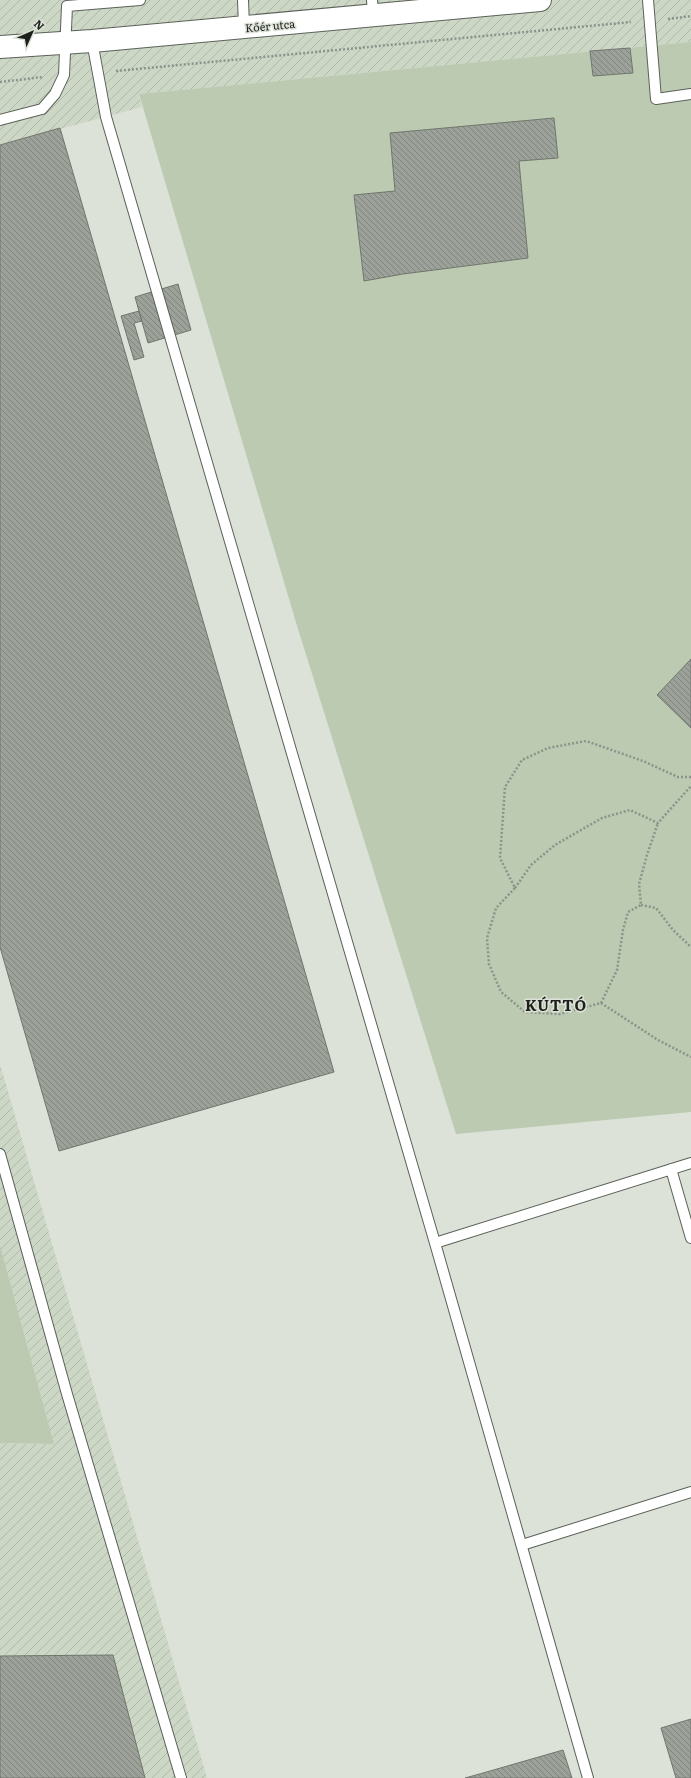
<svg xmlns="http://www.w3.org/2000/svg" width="691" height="1778" font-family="Literata,serif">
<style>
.industrial{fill:url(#industrial-furrows)}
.garden{fill:#bbcab1}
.building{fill:url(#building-back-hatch);stroke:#71766d}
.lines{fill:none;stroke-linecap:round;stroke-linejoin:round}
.lane-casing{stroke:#5b6158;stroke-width:12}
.secondary-casing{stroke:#5b6158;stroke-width:24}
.path{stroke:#8d928a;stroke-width:2.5;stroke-dasharray:2 2;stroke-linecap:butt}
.lane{stroke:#fff;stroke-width:10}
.secondary{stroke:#fff;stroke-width:22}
.labels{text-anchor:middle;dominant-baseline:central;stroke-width:3;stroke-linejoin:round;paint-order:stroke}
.street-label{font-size:11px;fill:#1e201c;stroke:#dce2d8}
.district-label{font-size:15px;font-weight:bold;letter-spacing:1px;fill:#1e201c;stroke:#dce2d8}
</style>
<defs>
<pattern id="industrial-furrows" width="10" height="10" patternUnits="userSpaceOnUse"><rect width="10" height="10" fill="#cdd7c6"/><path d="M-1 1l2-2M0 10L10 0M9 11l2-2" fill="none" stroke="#b0b8aa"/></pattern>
<pattern id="building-back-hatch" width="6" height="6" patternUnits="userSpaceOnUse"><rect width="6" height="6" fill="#9ca299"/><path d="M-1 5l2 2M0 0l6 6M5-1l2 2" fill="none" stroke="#7f847c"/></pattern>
</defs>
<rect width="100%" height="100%" fill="#dce2d8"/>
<path class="industrial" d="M0,0H691V42L139,94L142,107L0,145Z
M0,1064L207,1778H0V1443L54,1444L0,1245Z"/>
<path class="garden" d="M691,42V1112L456,1134L298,629L139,94Z
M0,1245L54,1444L0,1443Z"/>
<path class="building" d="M630,48L633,73L593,76L590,51Z
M554,118L558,158L519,161L528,258L403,274L364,281L354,195L395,191L390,133Z
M60,128L334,1072L59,1151L0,947V145Z
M178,284L191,330L148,343L135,297Z
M139,311L142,321L134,323L144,357L134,360L121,316Z
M691,659V728L657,695Z
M113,1655L145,1778H0V1656Z
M691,1719V1778H676L661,1728Z
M563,1750L572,1778H465L483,1773Z"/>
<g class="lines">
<defs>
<path id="lane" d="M243,0L244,27
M372,0L373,15
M648,0L656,99L691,94
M92,41L106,117L435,1243L588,1778
M0,120L42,109L55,94L64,75L67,6L140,0
M0,1154L67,1394L181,1778
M671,1169L691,1238
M435,1243L691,1163
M522,1545L691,1492"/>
<path id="secondary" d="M0,47L92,41L540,0"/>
</defs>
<use href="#lane" class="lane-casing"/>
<use href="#secondary" class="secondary-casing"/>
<path class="path" d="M668,19L691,16
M116,71L631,22
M0,82L43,77
M691,777H678L643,761L586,741L548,748L522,760L505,787L500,858L515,888L496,908L487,938L489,964L501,992L525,1012L560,1014L601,1003L658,1040L691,1057
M515,888L531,865L555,845L602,818L630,810L658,823L691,786
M641,905L656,908L673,930L691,947
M601,1003L617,970L623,930L628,912L641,905L639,884L647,855L658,823"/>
<use href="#lane" class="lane"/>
<use href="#secondary" class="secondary"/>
</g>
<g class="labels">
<g class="street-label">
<text transform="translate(270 25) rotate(-5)">Kőér utca</text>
</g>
<g class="district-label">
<text x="556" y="1004">KÚTTÓ</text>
</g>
</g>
<g transform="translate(32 32) rotate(45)" stroke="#dce2d8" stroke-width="3" paint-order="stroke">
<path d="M0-3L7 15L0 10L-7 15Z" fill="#1e201c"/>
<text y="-6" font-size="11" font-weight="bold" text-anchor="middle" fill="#1e201c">N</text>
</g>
</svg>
